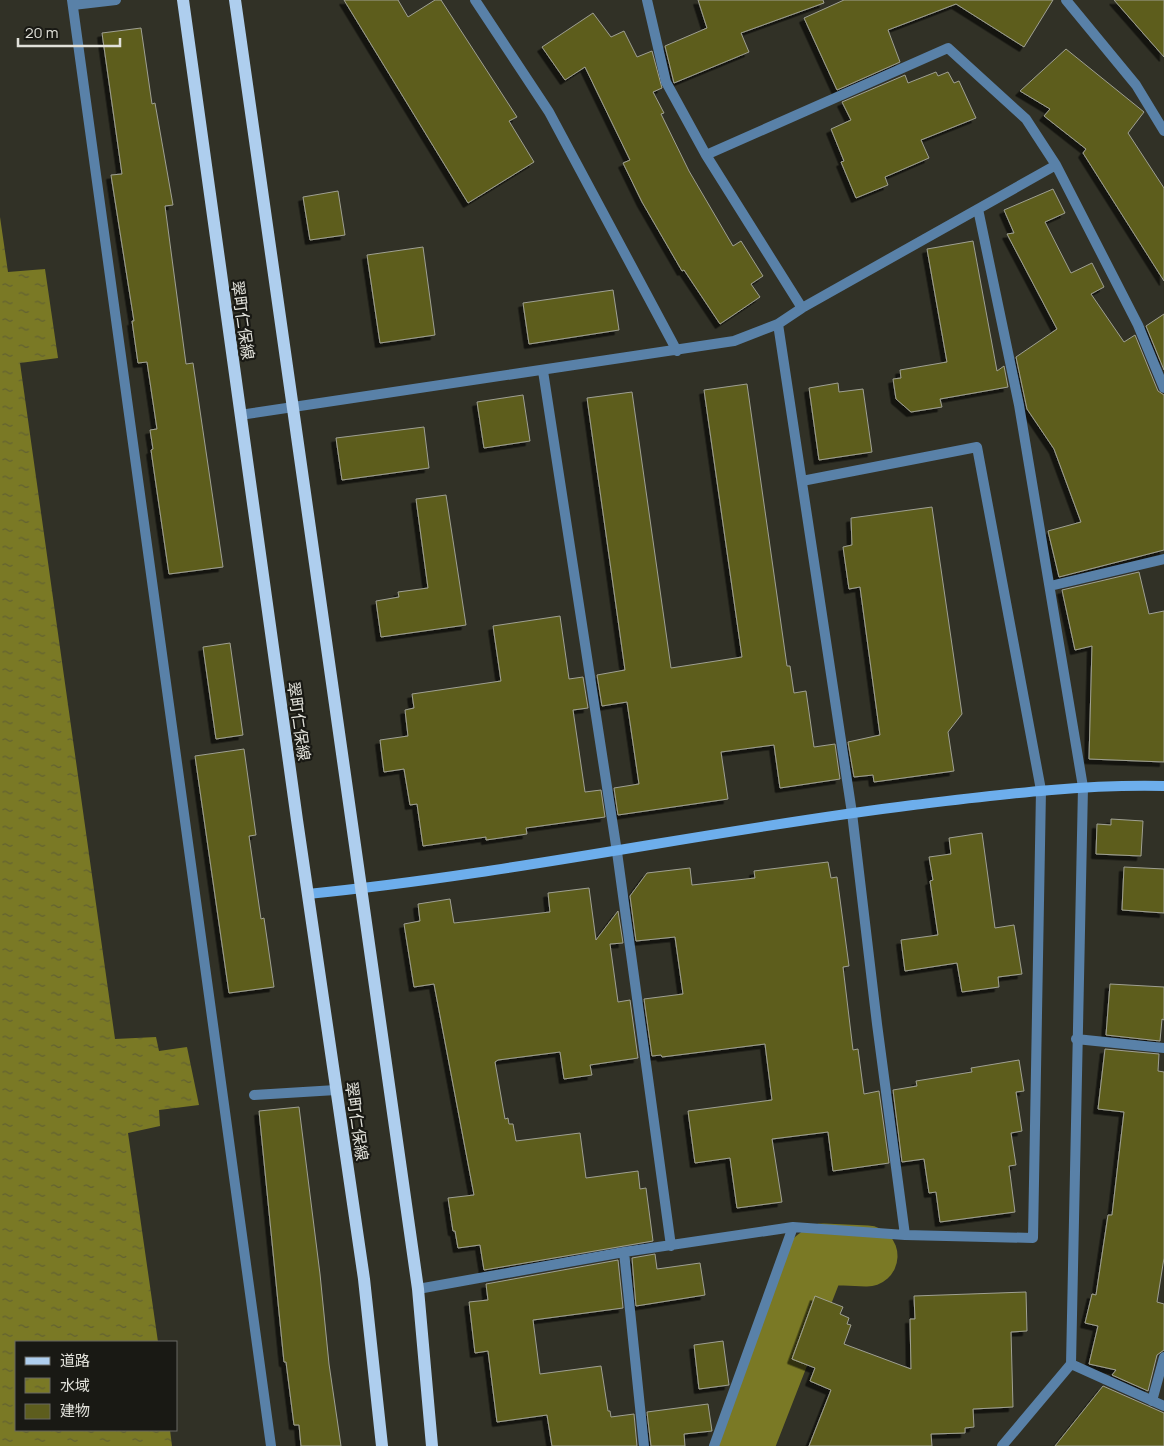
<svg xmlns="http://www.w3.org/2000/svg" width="1164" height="1446" font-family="Manrope,'Noto Sans JP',sans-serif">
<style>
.water{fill:url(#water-ripples)}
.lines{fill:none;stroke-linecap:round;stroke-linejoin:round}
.river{stroke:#7a7925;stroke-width:61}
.building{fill:#5d5d1d;stroke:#9fa092;filter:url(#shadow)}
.lane{stroke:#5981a8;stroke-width:10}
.street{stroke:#5981a8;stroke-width:10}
.secondary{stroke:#6daeec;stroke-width:10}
.primary{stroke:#aeceee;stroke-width:12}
.labels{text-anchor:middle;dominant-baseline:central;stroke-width:4.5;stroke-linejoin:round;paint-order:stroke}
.street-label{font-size:16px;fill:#e1e1da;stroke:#191914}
</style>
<defs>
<pattern id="water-ripples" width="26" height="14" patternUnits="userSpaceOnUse" patternTransform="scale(1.25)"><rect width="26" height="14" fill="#7a7925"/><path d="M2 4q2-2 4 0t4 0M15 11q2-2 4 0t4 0" fill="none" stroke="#626132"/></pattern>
<filter id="shadow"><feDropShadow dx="-4.5" dy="4.5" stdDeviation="0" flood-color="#0009"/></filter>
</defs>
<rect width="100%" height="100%" fill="#313126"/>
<path class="water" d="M0,217L8,272L45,269L58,358L20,363L115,1039L156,1037L159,1051L187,1047L199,1105L159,1110L160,1126L128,1133L158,1342H16V1430H170L172,1446H0Z"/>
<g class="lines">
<path class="river" d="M743,1446L816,1259L823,1254L867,1256"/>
</g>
<path class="building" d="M344,0H398L408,17L435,0H441L517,117L509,121L534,162L468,203Z
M698,0H823L824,3L741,33L749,52L674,83L665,46L707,28Z
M844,0H1053L1024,47L956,4L888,30L900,62L837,90L804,18Z
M1114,0H1164V57Z
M593,13L611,37L624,31L637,57L652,51L662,88L653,92L664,113L661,114L689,171L733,246L741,241L763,276L751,284L760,297L720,324L684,270L682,271L642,202L623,163L630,160L585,67L565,80L542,47Z
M141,28L152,104L155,103L173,205L165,206L186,364L193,363L223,567L169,574L151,450L153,449L150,430L157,429L147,362L138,363L132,321H134L111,175L122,174L102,33Z
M1066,49L1144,112L1128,133L1164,188V281L1083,153L1086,149L1044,116L1050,109L1020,91Z
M936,72L938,76L948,72L954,83L959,81L976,118L921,140L929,158L885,177L888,185L856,198L841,162L844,161L831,129L851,120L842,102L905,75L908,83Z
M1053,189L1065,213L1045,222L1071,273L1092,263L1104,287L1091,294L1124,342L1135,335L1158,391L1164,395V550L1059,577L1048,531L1081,522L1054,449L1027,409L1016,357L1057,329L1007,234L1014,233L1004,210Z
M338,191L345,235L310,240L303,197Z
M973,241L997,371L1004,366L1008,387L940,399L942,407L911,412L896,399L893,379L901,378L900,370L947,362L927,249Z
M423,247L435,335L380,343L367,255Z
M613,290L619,330L529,344L523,303Z
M1164,314V370L1146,326Z
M838,383L839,392L863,389L872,452L819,460L809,388Z
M747,384L787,666H790L794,693L806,691L814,747L835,744L840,779L780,788L774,745L721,752L728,799L618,815L614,788L639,784L627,702L602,706L597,675L625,670L587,398L632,392L671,668L742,657L704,390Z
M523,395L530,441L484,448L477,402Z
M424,427L429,468L342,480L336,438Z
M446,495L466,625L381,637L376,601L399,597L398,592L428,588L416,499Z
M932,507L962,714L948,732L954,771L874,782L873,775L854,777L848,742L880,735L860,587L849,589L843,547L852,545L851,518Z
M1139,572L1149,614L1164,611V762L1089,759L1092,646L1075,650L1062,590Z
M560,616L569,679L583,677L588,708L573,710L585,792L601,790L605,817L526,828L527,834L486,840V837L423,846L417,804L410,805L404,769L384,772L380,740L408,736L405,710L414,708L412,694L501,681L493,626Z
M230,643L243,735L216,739L203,647Z
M244,749L256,835L249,836L261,919L264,918L274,987L229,993L195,756Z
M1111,819L1143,821L1141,856L1096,854L1097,824L1111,825Z
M982,833L995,928L1014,925L1022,974L998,977L999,987L962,992L957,963L905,971L901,940L938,935L930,881L933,880L929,857L951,854L949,838Z
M828,862L831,878L837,877L849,966L843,967L853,1050L858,1049L864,1094L879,1091L889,1163L833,1171L828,1132L772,1139L782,1202L737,1208L730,1158L695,1163L688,1111L772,1100L765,1044L662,1057L661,1055L652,1056L644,999L683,994L675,937L636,941L630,896L647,873L690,868L692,885L755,878L754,871Z
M1124,867L1164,869V913L1122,910Z
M589,888L596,940L618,911L623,943L610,944L618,1002L630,1000L638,1058L590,1065L592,1075L564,1079L560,1052L498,1060L495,1062L505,1119L508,1118L509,1124H513L516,1141L580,1133L586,1178L638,1171L640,1189L646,1188L653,1241L484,1270L480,1245L458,1248L455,1231H453L448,1198L474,1195L434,984L414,987L404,924L420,921L418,904L450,899L454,923L550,912L548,893Z
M1110,984L1164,987V1020L1162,1019L1160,1041L1106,1035Z
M1105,1049L1159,1054L1158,1071L1164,1072V1258L1157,1302L1164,1304V1350L1157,1355L1148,1391L1112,1375L1116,1370L1089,1364L1098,1326L1085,1323L1092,1294L1096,1295L1108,1215H1112L1124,1112L1098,1109Z
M1019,1060L1024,1091L1016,1092L1022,1131L1011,1133L1016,1165L1009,1166L1015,1212L940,1222L936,1192L929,1193L924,1159L902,1162L893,1090L917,1086L916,1081L972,1072L971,1068Z
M299,1107L320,1274L329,1364L341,1446H301L299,1425H294L286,1362H284L259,1111Z
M655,1254L657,1269L700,1263L705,1295L636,1306L632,1258Z
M618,1260L623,1308L533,1320L540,1374L601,1366L608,1411H610L611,1417L634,1414L637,1446H552L547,1415L497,1422L488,1351L475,1353L469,1302L488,1300L486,1284Z
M1026,1292L1027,1331L1011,1332L1013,1407L973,1409L974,1427L965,1428V1433L931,1434L932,1446H809L831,1390L810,1381L815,1368L792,1359L815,1296L843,1307L840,1314L849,1318L847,1324L851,1325L844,1344L911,1369L910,1319H915L914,1296Z
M723,1341L729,1385L699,1389L694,1345Z
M1103,1386L1164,1413V1446H1055Z
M708,1404L712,1431L684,1434L685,1446H651L647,1412Z"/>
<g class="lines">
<path class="lane" d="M72,0L271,1446
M73,5L116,0"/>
<path class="street" d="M475,0L549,112L677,351
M647,0L666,82L706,155L802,308
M1066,0L1136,85L1164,131
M706,155L948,48L1026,119L1056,165L1138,325L1164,388
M978,209L1019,405L1083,787L1071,1364L1002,1446
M778,324L852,813L877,1024L905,1235
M543,371L617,852L671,1246
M240,415L734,341L778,324L802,308L1056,165
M1050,586L1164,559
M1076,1039L1164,1048
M254,1095L336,1090
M624,1252L644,1446
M418,1289L624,1252L793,1227L905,1235L1033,1238L1041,790L977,447L802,481
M1071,1364L1164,1406
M1152,1401L1164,1357
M714,1446L793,1227"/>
<path class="secondary" d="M308,894C511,874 711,830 913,805C997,795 1080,784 1164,786"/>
<path class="primary" d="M183,0L297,820L364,1279L382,1446
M235,0L418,1289L432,1446"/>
</g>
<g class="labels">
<g class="street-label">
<text transform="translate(243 320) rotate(82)">翠町仁保線</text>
<text transform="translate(299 721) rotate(82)">翠町仁保線</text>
<text transform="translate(357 1121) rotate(82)">翠町仁保線</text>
</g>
</g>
<rect x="15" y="1341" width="162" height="90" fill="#191914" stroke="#696963"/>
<rect x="25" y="1357" width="25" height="8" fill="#aeceee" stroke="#696963"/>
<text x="60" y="1366" font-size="15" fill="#e1e1da">道路</text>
<rect x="25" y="1378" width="25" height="15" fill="url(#water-ripples)" stroke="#696963"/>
<text x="60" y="1391" font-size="15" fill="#e1e1da">水域</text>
<rect x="25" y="1404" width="25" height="15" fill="#5d5d1d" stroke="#696963"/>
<text x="60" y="1416" font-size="15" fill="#e1e1da">建物</text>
<path d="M18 38v8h102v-8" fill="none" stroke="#e1e1da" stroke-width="2.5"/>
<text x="25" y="38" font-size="15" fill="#e1e1da" stroke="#191914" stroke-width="4" paint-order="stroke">20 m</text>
</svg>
